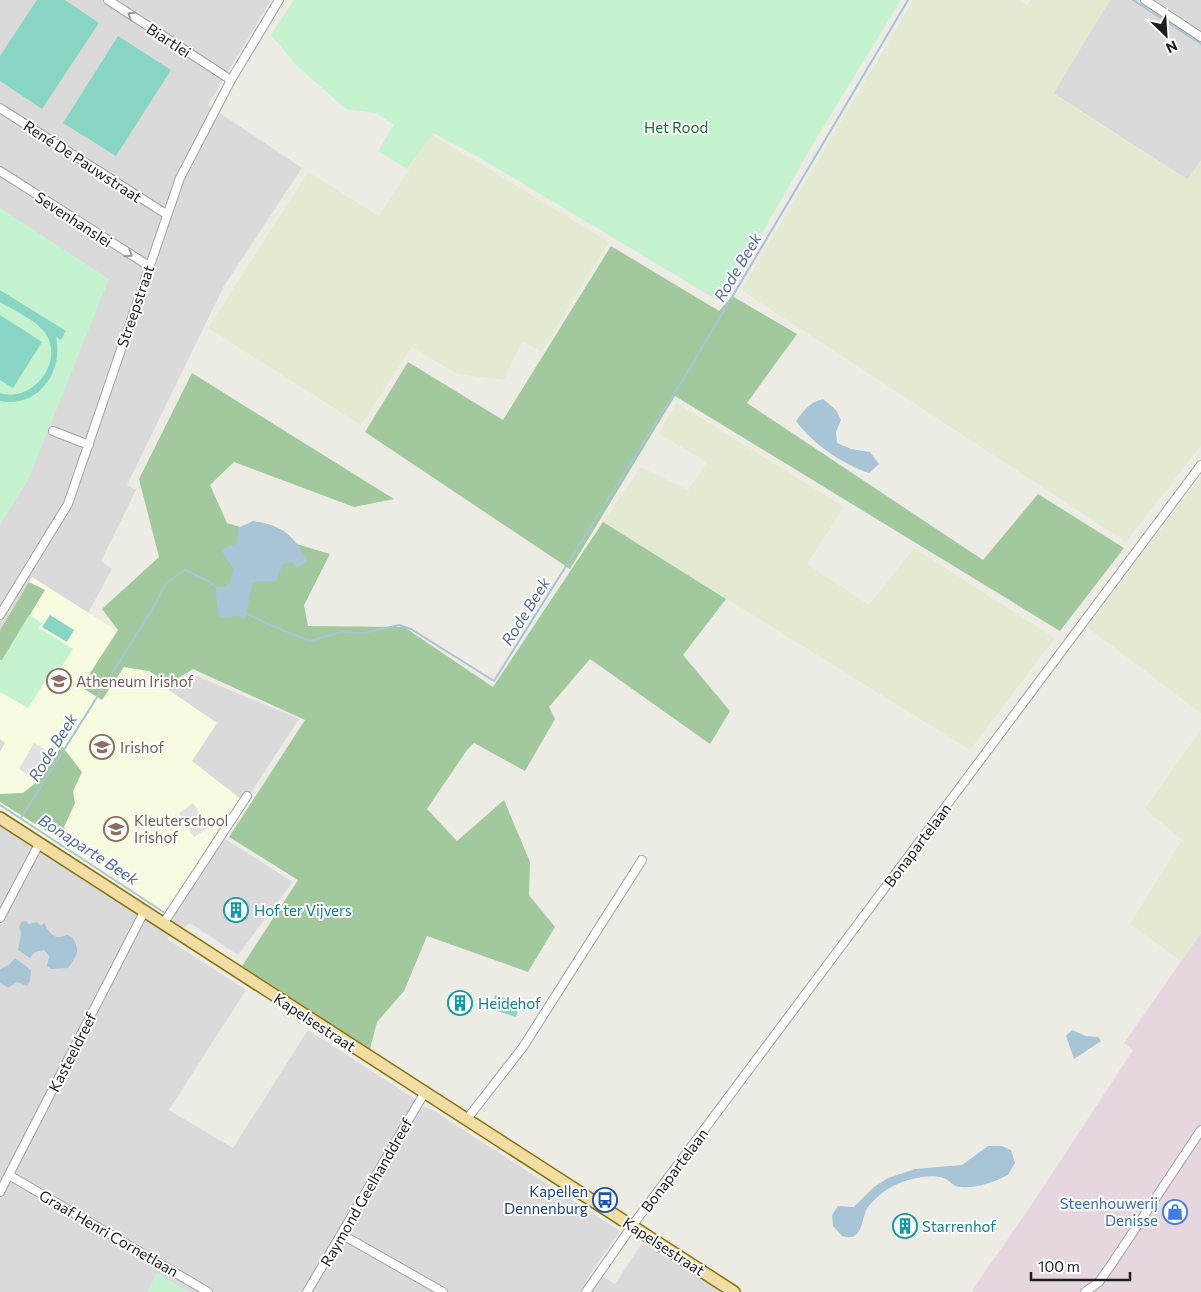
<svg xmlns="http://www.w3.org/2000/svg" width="1201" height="1292" font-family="Commissioner,sans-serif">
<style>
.residential{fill:#dbdada}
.industrial{fill:#e6d6e0}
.education{fill:#f7fbdf}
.farmland{fill:#e4ead1}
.forest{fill:#a2c89d}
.park{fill:#c5f3d0}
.pitch{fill:#89d5c4}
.parking{fill:#e1e1e1}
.water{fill:#a8c4d7}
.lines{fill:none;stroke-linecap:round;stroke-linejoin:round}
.stream{stroke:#a8c4d7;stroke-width:2}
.minor-casing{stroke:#a1a1a1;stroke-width:10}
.primary-casing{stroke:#87740f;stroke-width:14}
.minor{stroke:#fff;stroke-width:8}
.primary{stroke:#f2dda4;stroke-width:11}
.oneway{stroke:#999}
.labels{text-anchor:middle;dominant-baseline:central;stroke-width:4;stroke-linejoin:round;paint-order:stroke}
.street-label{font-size:15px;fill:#1d1d1d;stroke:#fff}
.park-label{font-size:15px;fill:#16702d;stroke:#fff}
.education-label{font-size:15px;fill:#785e54;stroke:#fff;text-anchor:start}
.culture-label{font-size:15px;fill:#0d838f;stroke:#fff;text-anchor:start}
.transit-label{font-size:15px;fill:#164399;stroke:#fff;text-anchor:end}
.shop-label{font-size:15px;fill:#366cbe;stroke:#fff;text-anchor:end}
.water-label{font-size:16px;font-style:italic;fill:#536ea3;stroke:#fff}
</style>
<rect width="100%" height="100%" fill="#edece4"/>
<path class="residential" d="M0,0H271L208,105L302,168L224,286L127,485L136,490L101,561L112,569L88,613L91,653L163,694L192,674L299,719L222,837L293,882L238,955L190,923L167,939L246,990L169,1110L233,1148L308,1030L412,1097L421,1107L431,1109L620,1231L586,1280L590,1292H0Z
M1110,0H1201V160L1188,180L1053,93Z
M642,1243L647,1246L723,1292H591L602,1276L615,1284Z"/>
<path class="industrial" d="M1201,933V1292H971L1032,1204L1133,1050L1124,1043Z"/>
<path class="education" d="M32,577L111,627L144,673L217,723L192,761L241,799L167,917L0,809V752L5,743L0,739V630Z"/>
<path class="farmland" d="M913,0H1019L1027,5L1031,0H1110L1053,94L1187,180L1201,161V445L1126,542L741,290Z
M431,134L609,242L542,351L522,342L504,380L457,374L412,347L361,425L208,328L308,172L379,216Z
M677,403L844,507L807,564L869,605L914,548L1055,638L970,750L603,522L641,467L688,490L707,462L658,433Z
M1201,476V713L1087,627Z
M1201,729V933L1181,961L1130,924L1182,840L1145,809Z"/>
<path class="forest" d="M611,246L719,311L732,296L797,334L747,403L983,560L1038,494L1124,548L1060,631L675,396L570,569L365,432L408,362L503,420Z
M192,373L394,499L354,507L234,462L210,485L227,523L330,554L304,605L308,626L404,627L493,687L603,522L726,599L683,655L730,711L710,744L590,659L549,707L555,719L525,771L474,743L467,750L427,809L457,841L504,800L530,862L529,895L555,927L528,972L427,936L404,991L377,1022L370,1049L242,966L298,880L229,837L305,720L193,669L169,684L149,671L124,667L102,700L81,687L118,630L102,609L159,557L139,479Z
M29,582L45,590L2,661L0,660V630Z
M62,746L82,772L73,791L75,803L64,827L70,837L67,844L0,802V794L23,793L38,781Z"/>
<path class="park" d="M294,0H901L816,139L722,303L480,158L433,133L407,169L378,151L394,125L376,113L346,109L297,66L271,35Z
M0,208L109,279L28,480L0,525Z
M29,615L42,623L39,628L73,649L60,669L55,666L28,708L0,692V660H2Z
M157,1273L189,1292H147Z"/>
<path class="pitch" d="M37,0H65L99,23L42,109L0,81V56Z
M118,36L171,70L116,156L63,123Z
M0,290L66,331L61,340L56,337C64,372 38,409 0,401V393C31,403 63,365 47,336C38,320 14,311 0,302Z
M0,315L42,342L13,388L0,380Z
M50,615L74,630L67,642L42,627Z
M495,995L520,1003L516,1017L491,1009Z"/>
<path class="parking" d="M34,743L51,753L35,779L19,769Z
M193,803L209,827L194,837L179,813Z"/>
<path class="water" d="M823,399L836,410L841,420L836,432L837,443L851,449L870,452L879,464L869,473C842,464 813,444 796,421C803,411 810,402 823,399Z
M253,521C283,525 293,535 308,561L297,568L293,562L283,564L276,581H258L252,584L245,620L239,616L220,618C218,612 215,593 216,587H225L230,582L233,568L221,550L237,543L238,528Z
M26,921L29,924L37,922L41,926L44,923C50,933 54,941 67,935L72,937C81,950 77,956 68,968L51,969L47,966L49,956L44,950L35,952L30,958L18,950L21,934L19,927L21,922Z
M15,958L31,970L30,981L27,986L17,982L8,988L0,983V969L9,965Z
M1072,1030L1086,1036L1098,1037L1101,1041L1074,1059L1066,1036Z
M988,1146H1002L1011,1150L1015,1163L1008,1175C992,1183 978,1188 960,1187C952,1186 950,1180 944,1178C930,1173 908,1179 895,1185C885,1190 875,1198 868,1207C860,1219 864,1243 842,1236L833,1226L832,1215L838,1206L854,1207L874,1187L888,1178L915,1169L962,1165Z"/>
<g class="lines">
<path class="stream" d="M1133,0L1201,44
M246,613L272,626L310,641L341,632L364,633L399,625L411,629L494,681L687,373L908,0
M0,805L165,913
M21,818L155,605L166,583L185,570L208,581L216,587"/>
<defs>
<path id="minor" d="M108,0L231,80
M1145,0L1201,37
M0,108L166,214
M0,171L149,266
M53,431L89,445
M0,615L68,504L180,178L231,80L279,0
M0,918L39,844
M163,924L247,796
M467,1119L523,1047L642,860
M9,1175L208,1292
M0,1192L144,912
M341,1234L443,1292
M307,1292L425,1092
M586,1292L632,1226L1201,465
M1085,1292L1099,1282L1111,1265L1201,1130"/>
<path id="primary" d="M0,818L734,1292"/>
</defs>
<use href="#minor" class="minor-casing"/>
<use href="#primary" class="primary-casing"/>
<use href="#minor" class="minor"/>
<use href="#primary" class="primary"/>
</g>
<defs><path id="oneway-chevron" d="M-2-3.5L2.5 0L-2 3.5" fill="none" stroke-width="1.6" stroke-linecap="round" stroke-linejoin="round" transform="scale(1.25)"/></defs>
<g class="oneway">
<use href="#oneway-chevron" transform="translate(131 15) rotate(-147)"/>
<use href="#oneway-chevron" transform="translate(129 254) rotate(33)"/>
</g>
<defs>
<symbol id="school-ring" viewBox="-11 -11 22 22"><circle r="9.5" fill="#fff" stroke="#8d6e63" stroke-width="1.5"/><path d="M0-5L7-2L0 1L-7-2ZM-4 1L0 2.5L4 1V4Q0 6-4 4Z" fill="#8d6e63"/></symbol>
<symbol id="building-ring" viewBox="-11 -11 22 22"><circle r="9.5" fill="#fff" stroke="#0f9aa8" stroke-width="1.5"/><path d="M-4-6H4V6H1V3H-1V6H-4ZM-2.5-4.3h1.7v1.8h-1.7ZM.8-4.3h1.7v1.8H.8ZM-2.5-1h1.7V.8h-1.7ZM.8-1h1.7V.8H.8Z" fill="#0f9aa8"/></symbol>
<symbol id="bus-ring" viewBox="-11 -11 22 22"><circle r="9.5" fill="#fff" stroke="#1a4fb4" stroke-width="1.5"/><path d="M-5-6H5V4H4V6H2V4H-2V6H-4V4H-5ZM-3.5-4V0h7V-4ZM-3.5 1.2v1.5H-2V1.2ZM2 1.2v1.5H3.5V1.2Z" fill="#1a4fb4"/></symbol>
<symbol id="shop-ring" viewBox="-11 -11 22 22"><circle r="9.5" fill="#fff" stroke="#3f7fe0" stroke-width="1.5"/><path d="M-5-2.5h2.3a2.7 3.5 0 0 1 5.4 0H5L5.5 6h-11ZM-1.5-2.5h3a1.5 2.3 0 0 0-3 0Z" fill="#3f7fe0"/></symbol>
</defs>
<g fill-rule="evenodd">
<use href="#school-ring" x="45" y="667" width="28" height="28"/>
<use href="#school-ring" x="88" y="733" width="28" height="28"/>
<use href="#school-ring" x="102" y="815" width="28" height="28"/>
<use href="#building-ring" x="222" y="896" width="28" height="28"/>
<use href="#building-ring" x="446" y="989" width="28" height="28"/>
<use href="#bus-ring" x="591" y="1186" width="28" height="28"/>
<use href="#shop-ring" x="1161" y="1198" width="28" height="28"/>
<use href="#building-ring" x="891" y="1212" width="28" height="28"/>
</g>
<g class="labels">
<g class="street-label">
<text transform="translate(169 40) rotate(33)">Biartlei</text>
<text transform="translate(83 161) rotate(33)">René De Pauwstraat</text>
<text transform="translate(74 219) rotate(33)">Sevenhanslei</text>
<text transform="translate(135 306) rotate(-71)">Streepstraat</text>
<text transform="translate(917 845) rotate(-53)">Bonapartelaan</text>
<text transform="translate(315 1022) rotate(33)">Kapelsestraat</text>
<text transform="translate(72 1052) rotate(-63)">Kasteeldreef</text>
<text transform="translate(674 1170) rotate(-53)">Bonapartelaan</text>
<text transform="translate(366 1192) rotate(-60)">Raymond Geelhanddreef</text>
<text transform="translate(109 1233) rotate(30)">Graaf Henri Cornetlaan</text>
<text transform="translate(664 1246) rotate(33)">Kapelsestraat</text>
</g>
<g class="park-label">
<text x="676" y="127">Het Rood</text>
</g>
<g class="education-label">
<text x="76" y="681">Atheneum Irishof</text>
<text x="120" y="747">Irishof</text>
<text x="134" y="820">Kleuterschool<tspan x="134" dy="17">Irishof</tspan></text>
</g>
<g class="culture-label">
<text x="254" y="910">Hof ter Vijvers</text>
<text x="478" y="1003">Heidehof</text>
<text x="922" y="1226">Starrenhof</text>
</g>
<g class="transit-label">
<text x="588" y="1191">Kapellen<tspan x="588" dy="17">Dennenburg</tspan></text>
</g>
<g class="shop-label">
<text x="1158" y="1203">Steenhouwerij<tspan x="1158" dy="17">Denisse</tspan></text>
</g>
<g class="water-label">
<text transform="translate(737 267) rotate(-59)">Rode Beek</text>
<text transform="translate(525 611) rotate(-58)">Rode Beek</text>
<text transform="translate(52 747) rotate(-58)">Rode Beek</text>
<text transform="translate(89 849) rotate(33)">Bonaparte Beek</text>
</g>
</g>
<g transform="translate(1166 35) rotate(155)" stroke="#ffffff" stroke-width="4" paint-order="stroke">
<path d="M0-4L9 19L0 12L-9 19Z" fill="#1d1d1d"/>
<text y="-8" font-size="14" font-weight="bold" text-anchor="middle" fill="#1d1d1d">N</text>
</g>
<path d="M1031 1272v8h99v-8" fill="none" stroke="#1d1d1d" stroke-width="2.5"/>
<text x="1038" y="1272" font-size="15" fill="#1d1d1d" stroke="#ffffff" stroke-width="4" paint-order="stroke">100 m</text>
</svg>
